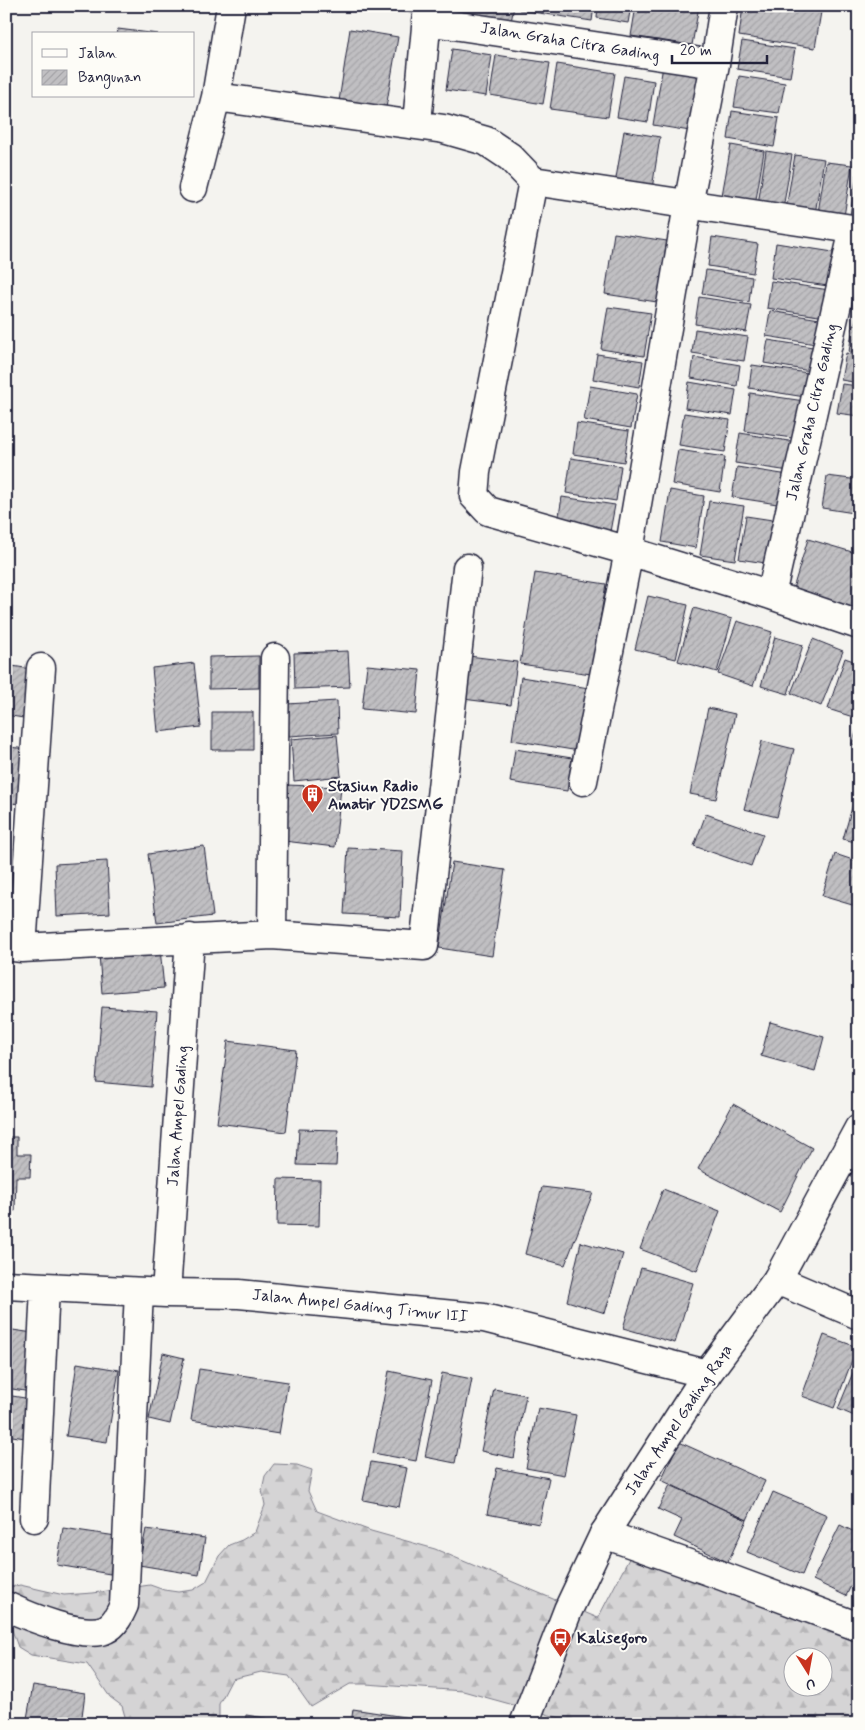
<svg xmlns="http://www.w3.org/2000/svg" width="865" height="1730" font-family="Mynerve,sans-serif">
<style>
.forest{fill:url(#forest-firs);stroke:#7c7b88;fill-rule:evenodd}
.building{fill:url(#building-hatch);stroke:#22223b}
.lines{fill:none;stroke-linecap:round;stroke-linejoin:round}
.minor-casing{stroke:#22223b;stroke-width:31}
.major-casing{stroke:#22223b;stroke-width:31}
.minor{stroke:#fdfcf7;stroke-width:28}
.major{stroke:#fdfcf7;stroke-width:28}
.labels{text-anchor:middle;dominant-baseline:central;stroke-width:4;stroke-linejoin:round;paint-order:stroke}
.street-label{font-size:16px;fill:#22223b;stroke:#fdfcf7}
.poi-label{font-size:16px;font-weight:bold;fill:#22223b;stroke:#fdfcf7;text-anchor:start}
</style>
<defs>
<pattern id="forest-firs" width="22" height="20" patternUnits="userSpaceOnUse" patternTransform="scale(1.25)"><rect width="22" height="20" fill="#d5d4d5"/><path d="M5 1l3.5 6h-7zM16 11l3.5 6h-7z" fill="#b7b6b8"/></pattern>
<pattern id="building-hatch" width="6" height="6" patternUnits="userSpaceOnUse" patternTransform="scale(1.25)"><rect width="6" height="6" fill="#c0bfc2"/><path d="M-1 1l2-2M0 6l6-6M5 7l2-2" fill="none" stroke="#a5a4a8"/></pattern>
</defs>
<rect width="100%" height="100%" fill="#f4f3ef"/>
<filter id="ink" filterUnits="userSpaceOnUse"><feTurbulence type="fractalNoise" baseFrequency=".02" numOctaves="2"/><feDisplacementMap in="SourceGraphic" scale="10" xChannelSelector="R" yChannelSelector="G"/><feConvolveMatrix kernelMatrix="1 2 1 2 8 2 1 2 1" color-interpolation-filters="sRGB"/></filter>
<g filter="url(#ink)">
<path class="forest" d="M274,1464L297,1465L312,1470L308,1491L317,1511L371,1531L435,1549L598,1618L634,1549L859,1627V1724H582L463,1691L366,1684H350L311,1707L289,1676L261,1672L232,1679L219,1704V1724H126V1720L122,1706L110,1697L87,1664L31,1655L18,1647L6,1613V1588L20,1585L64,1595L93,1593L150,1585L164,1590L178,1592L193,1590L206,1582L219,1556L229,1545L242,1540L255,1532L265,1505L262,1490L265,1476ZM792,1658H822V1688H792Z"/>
<path class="building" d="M366,6H412L411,13Z
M444,6H514L511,22L443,11Z
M520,6H594L592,21L519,10Z
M598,6H631L628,23L597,18Z
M636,6H699L692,45L631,36Z
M743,6H822L815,48L739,36Z
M118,29L158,34H117Z
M350,29L398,37L386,108L339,101Z
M742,41L795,49L790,77L737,69Z
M452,49L492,55L486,96L446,90Z
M496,55L550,63L543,104L490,95Z
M557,64L615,73L608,117L550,109Z
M663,66L699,71L690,131L653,125Z
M624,76L654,81L648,122L617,117Z
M739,76L785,83L779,113L734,107Z
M732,111L779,118L774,147L728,139Z
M624,131L660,137L652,189L615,184Z
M731,145L764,151L755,206L721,201Z
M766,151L792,155L783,209L758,205Z
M795,155L824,159L814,220L785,215Z
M826,162L852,165L843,223L817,219Z
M858,167H859V229L848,227Z
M614,233L667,241L657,302L605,294Z
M712,237L758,244L753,273L708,266Z
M776,243L833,252L828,286L771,278Z
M706,270L752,277L749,302L702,294Z
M771,281L829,290L825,317L767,308Z
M699,297L751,305L746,332L695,324Z
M859,298V324L855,323Z
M608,307L651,313L644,356L601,349Z
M770,311L826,320L822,345L766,336Z
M853,325L859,326V353L849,352Z
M695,329L748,337L744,361L692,353Z
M768,340L819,348L816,372L764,363Z
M846,353L859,356V383L841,380Z
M597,354L643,361L639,387L593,379Z
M694,357L740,365L737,386L691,378Z
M752,365L815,374L811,398L749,388Z
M689,382L736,390L732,415L685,408Z
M842,384L859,386V416L837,413Z
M590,386L637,394L631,428L584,420Z
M750,393L811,402L805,440L745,431Z
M684,413L730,420L725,452L679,445Z
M577,423L629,431L624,462L573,454Z
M740,433L801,443L796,472L735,463Z
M678,450L725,457L720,492L672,484Z
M571,458L621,466L616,501L566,493Z
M737,467L795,476L790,506L732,497Z
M827,476L859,480L854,513L822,508Z
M670,490L704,496L696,548L662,542Z
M562,497L615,505L609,537L557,528Z
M709,501L744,506L735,560L700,555Z
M746,516L779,521L772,564L739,559Z
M808,539L859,554V611L792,592Z
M535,573L606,584L591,674L520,664Z
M648,596L688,605L676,659L635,649Z
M694,608L732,619L717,672L678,661Z
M737,621L772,632L753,686L718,674Z
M775,637L803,645L788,694L761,686Z
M813,639L843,651L821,706L791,693Z
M348,651L350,687L295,689L294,653Z
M461,655L517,662L511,705L455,698Z
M259,656V688L209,689V657Z
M845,658L859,663V699L853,717L828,709Z
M194,663L201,727L158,732L152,668Z
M6,665L31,669L23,718L6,715Z
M367,665L420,670L416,714L362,709Z
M521,677L589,688L579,751L512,740Z
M337,701L338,733L289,736L287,704Z
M708,708L735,714L716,799L690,794Z
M212,712H253V750H212Z
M859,723V746L852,744Z
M337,735L341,776L294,781L291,739Z
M762,741L794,749L777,817L744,809Z
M6,747L31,749L27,804L6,803Z
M515,749L572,758L567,791L510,782Z
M286,785L341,787L335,847L284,841Z
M853,804L859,806V843L843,839Z
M706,814L763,834L751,866L694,846Z
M204,846L213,916L157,923L148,854Z
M6,848L23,849L15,932L6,931Z
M348,848L403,851L400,917L344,914Z
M835,854L859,862V907L822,896Z
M107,861L110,913L57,916L55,864Z
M452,862L505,870L492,956L439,948Z
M160,949L164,988L102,993L99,954Z
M102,1007L157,1011L151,1087L96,1082Z
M770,1022L824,1037L815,1071L761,1056Z
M228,1041L296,1050L286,1132L217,1123Z
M733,1104L812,1148L780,1212L698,1169Z
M299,1129L338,1130L336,1166L297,1165Z
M6,1137H17V1154H31L30,1177H16L15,1211H6Z
M278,1179L320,1180L319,1226L277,1225Z
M542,1187L593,1193L565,1265L525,1254Z
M663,1189L720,1211L697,1271L640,1249Z
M581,1242L623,1254L605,1313L567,1301Z
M641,1268L693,1283L675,1343L623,1328Z
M6,1329L40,1334L31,1392L6,1388Z
M824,1335L857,1347L834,1408L802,1396Z
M163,1353L184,1358L170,1424L149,1419Z
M859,1358V1418L838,1409Z
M77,1363L119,1370L107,1442L66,1436Z
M199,1369L288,1382L279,1434L191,1420Z
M389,1371L432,1380L416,1461L373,1453Z
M442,1373L472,1379L455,1463L425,1457Z
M494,1389L526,1395L514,1458L481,1451Z
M6,1395L31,1399L25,1438L6,1435Z
M538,1408L576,1415L564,1475L526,1468Z
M679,1442L765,1481L747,1520L661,1480Z
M371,1462L407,1468L399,1507L363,1500Z
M497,1468L549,1478L539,1524L487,1514Z
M670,1485L747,1520L728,1562L674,1537L682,1520L658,1509Z
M6,1491H12L6,1524Z
M773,1492L827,1515L802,1575L747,1552Z
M840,1525L859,1534V1569L846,1596L813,1580Z
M63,1528L116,1536L110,1574L57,1565Z
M146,1529L205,1538L199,1575L139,1565Z
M33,1685L85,1693L81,1724H26Z
M353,1709L417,1719L416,1724H351Z
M246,1715L302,1724H245Z"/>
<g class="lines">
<defs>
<path id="minor" d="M724,6L715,64L688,205L629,551L771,595L859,625
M426,21L715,64
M216,97L231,6
M418,112L428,6
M533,181L476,472L474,496L488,511L629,551L583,781
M533,181L859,230
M193,188L216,97L444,129L486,141L510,157L533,181
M771,595L854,229
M272,935L275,658
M6,946L22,948L272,935L424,946L467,568
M22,948L41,668
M777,1280L859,1315
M6,1285L166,1293L239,1294L484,1318L707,1374
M166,1293L190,938
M34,1518L45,1287
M604,1534L717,1574L859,1627
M6,1606C27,1616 85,1640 106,1629C115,1625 120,1614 124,1605L139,1292"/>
<path id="major" d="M524,1724L568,1610L604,1534L707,1374L777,1280L859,1128"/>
</defs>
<use href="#minor" class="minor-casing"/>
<use href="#major" class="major-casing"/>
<use href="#minor" class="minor"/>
<use href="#major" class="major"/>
</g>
</g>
<defs>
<symbol id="building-pin" viewBox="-11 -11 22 30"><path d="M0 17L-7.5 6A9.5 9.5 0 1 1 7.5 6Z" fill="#c8321e" stroke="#fdfcf7"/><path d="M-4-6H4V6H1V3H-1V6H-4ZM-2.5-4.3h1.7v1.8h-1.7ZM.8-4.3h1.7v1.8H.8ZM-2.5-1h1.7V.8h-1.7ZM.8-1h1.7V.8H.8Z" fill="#fff"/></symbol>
<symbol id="bus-pin" viewBox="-11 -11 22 30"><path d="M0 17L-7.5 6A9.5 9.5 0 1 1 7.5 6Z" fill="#c8321e" stroke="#fdfcf7"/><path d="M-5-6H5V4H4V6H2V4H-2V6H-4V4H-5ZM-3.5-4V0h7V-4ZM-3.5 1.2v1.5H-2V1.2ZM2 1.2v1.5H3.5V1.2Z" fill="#fff"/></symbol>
</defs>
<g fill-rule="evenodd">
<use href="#building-pin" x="300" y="782" width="25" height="34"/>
<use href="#bus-pin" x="548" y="1626" width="25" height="34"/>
</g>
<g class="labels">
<g class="street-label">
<text transform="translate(570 42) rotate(9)">Jalan Graha Citra Gading</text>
<text transform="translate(812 412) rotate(-77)">Jalan Graha Citra Gading</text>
<text transform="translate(178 1116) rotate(-86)">Jalan Ampel Gading</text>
<text transform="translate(360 1306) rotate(6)">Jalan Ampel Gading Timur III</text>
<text transform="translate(679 1420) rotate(-56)">Jalan Ampel Gading Raya</text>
</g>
<g class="poi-label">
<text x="328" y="786">Stasiun Radio<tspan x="328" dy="18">Amatir YD2SMG</tspan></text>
<text x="577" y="1638">Kalisegoro</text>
</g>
</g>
<rect width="865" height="1730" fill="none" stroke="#fdfcf7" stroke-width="25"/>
<rect x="12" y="12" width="840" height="1705" fill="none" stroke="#22223b" stroke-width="2" filter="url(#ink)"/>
<rect x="32" y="32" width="162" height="65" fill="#fdfcf7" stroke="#a5a5ac"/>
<rect x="42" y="49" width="25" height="8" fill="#fdfcf7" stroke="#a5a5ac"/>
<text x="78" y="58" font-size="15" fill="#22223b">Jalan</text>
<rect x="42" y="70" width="25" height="15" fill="url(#building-hatch)" stroke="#a5a5ac"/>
<text x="78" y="82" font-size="15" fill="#22223b">Bangunan</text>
<g transform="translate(808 1672) rotate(169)"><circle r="24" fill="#fdfcf7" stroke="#a5a5ac"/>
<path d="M0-4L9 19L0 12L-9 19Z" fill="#c8321e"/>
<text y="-8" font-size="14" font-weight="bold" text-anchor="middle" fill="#22223b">U</text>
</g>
<path d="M672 55v8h95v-8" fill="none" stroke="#22223b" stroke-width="2.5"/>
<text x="680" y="55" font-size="15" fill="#22223b" stroke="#fdfcf7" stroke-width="4" paint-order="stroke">20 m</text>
</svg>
